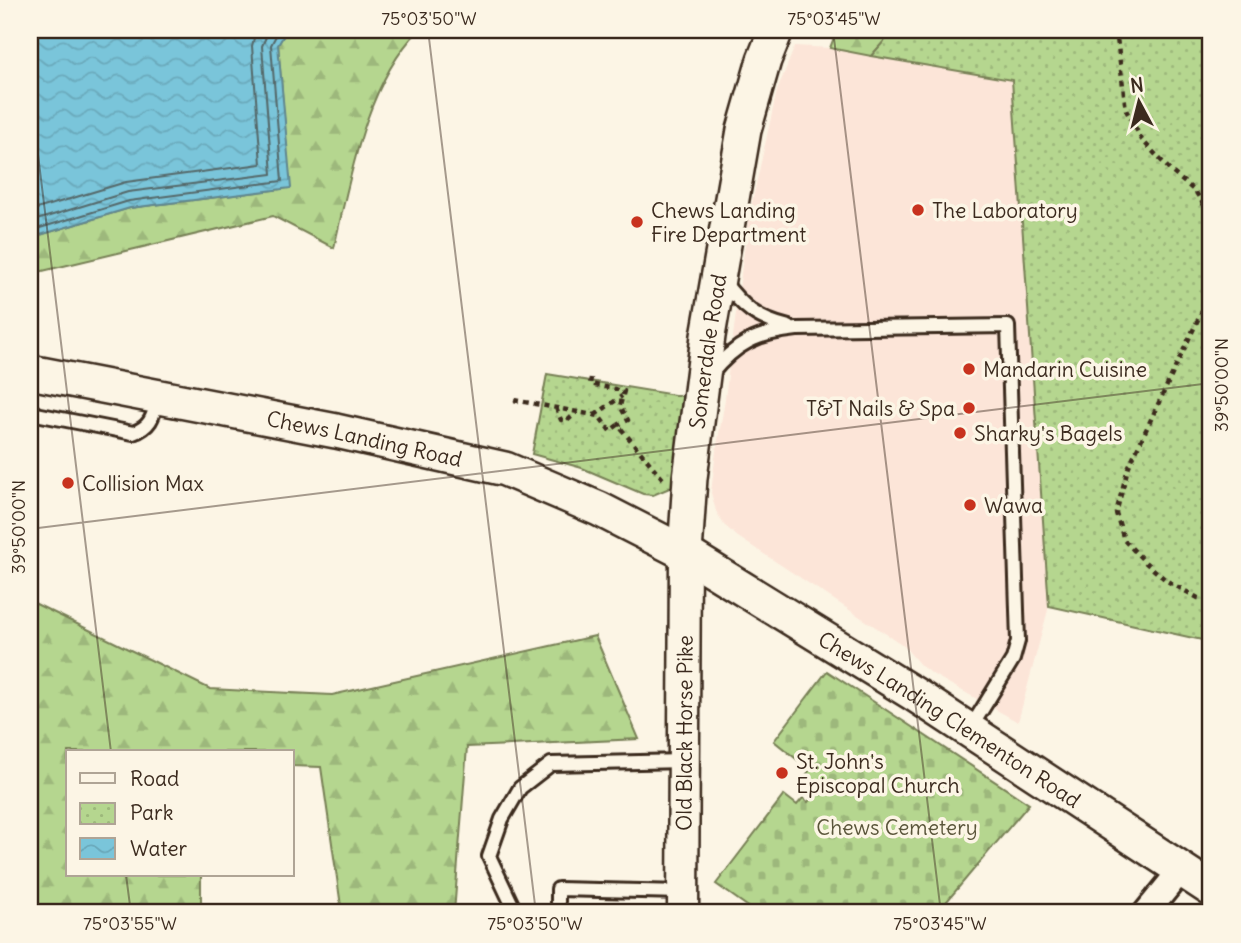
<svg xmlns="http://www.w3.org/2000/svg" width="1241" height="943" font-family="Delius,sans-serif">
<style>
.built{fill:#fce5d8}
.forest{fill:url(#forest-firs);stroke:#788056;stroke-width:2}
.cemetery{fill:url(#cemetery-stones);stroke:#788056;stroke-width:2}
.park{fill:url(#park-dots);stroke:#788056;stroke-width:2}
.water{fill:url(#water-waves);stroke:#61878f;stroke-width:2}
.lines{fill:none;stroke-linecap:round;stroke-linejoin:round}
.shore{stroke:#546869;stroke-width:2}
.service-casing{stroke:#3b2a1e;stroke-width:18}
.minor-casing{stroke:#3b2a1e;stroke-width:30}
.tertiary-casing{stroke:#3b2a1e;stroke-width:35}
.secondary-casing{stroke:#3b2a1e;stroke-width:38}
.path{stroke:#3b2a1e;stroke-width:4.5;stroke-dasharray:5 5;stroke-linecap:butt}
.service{stroke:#fcf5e5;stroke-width:12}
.minor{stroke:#fcf5e5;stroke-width:24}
.tertiary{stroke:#fcf5e5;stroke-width:30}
.secondary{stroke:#fcf5e5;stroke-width:33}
.ticks{fill:none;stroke:#3b2a1e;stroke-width:2;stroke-opacity:0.45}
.poi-dot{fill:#c8321e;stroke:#fcf5e5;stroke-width:2.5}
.labels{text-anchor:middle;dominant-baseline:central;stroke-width:7;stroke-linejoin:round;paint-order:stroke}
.poi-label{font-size:21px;fill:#3b2a1e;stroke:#fcf5e5;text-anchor:start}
.street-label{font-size:21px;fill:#3b2a1e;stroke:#fcf5e5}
.park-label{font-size:21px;fill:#5a553a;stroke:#fcf5e5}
.neatline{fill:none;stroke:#3b2a1e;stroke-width:2.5}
.ticks-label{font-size:18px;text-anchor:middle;fill:#3b2a1e}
</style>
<defs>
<pattern id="forest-firs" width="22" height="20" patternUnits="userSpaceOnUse" patternTransform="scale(1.75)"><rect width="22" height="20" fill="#b5d68f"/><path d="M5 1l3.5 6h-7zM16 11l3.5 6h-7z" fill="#9db87b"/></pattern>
<pattern id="cemetery-stones" width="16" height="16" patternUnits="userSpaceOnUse" patternTransform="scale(1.75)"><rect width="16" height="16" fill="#b5d68f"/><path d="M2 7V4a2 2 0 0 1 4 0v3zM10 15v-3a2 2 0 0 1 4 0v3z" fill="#9db87b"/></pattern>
<pattern id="park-dots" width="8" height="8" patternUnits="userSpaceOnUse" patternTransform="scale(1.75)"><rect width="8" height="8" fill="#b5d68f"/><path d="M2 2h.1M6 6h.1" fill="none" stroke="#9db87b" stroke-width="1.8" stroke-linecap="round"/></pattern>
<pattern id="water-waves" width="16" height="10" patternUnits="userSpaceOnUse" patternTransform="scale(1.75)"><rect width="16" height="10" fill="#7ac5da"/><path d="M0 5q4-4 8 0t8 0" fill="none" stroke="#6aa9bb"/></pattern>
</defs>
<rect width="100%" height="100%" fill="#fcf5e5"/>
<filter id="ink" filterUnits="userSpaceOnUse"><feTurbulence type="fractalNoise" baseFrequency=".0143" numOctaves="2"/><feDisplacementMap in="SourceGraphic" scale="14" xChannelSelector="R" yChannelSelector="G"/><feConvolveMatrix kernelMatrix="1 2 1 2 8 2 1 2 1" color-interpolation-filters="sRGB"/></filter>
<g filter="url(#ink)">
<path class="built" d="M795,46L830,48L1012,80L1049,606L1018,722L934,675L921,666L903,645L738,537L724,525L716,511L711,493L716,451L724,406L748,220L777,91Z"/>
<path class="forest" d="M287,30H419C366,83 350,178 334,248L273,216L30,274V238L130,208L290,188L278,44Z
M837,30H894L871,56L830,48Z
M30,601L210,689L332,695L595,636L639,739L467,747L454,913H342L321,767L292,766V752H68V875H201V913H30Z"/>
<path class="cemetery" d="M827,671L1029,804L937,913H757L716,884L784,795L797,805L803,798L808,802L820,787L806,775L810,770L774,741Z"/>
<path class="park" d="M894,30H1211V642L1049,606L1012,80L871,56Z
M547,374L687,397L676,477L672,487L653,495L643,494L582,468L532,454Z"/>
<path class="water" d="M30,30H287L278,45L291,188L130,208L30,238Z"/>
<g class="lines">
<path class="shore" d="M30,211L126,182L261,164L252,46L256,30
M30,222L128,192L272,174L262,46L269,30
M30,231L129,201L282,181L271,45L279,30"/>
<defs>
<path id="service" d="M723,281C743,307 756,319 789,327
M711,374C736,343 757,333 797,329L1008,326L1018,641L1013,659L970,729
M30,409L36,414L133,433C151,427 153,416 158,399
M516,913L489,856L502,819L520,788L551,764L684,761
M558,913V889L682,892"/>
<path id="minor" d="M1146,913L1181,870"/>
<g id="tertiary">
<path id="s1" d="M683,913L685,553"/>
</g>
<g id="secondary">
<path id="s2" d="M30,372L336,431L505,469L599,509L685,553L914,694L1211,889"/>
<path id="s3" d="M685,553L690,478L708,336L744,130L764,60L776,30"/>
</g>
</defs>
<use href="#service" class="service-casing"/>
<use href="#minor" class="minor-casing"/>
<use href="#tertiary" class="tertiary-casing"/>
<use href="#secondary" class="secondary-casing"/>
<path class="path" d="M1116,30L1126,110L1142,140L1173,173L1195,191L1211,216
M1211,292L1128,468L1116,513L1124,540L1146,563L1167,581L1198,598L1211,600
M591,378L590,384L624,391L620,406L628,420L618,425
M514,400L599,416L610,431L618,425L663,479
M556,408L561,420L567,421L577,412
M595,415L622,396"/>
<use href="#service" class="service"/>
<use href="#minor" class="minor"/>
<use href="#tertiary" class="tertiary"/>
<use href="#secondary" class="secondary"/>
</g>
</g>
<path class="ticks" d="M428,30L536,913M833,30L941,913M30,89L111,752M30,529L1211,383M126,875L131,913M1177,913L1211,909"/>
<g class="poi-dot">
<circle cx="918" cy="210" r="7"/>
<circle cx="637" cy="222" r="7"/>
<circle cx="969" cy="369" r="7"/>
<circle cx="969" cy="408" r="7"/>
<circle cx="960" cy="433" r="7"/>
<circle cx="68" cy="483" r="7"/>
<circle cx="970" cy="505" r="7"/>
<circle cx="782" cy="773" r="7"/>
</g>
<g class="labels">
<g class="poi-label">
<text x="651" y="210">Chews Landing<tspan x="651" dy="24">Fire Department</tspan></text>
<text x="932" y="210">The Laboratory</text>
<text x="983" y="369">Mandarin Cuisine</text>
<text x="955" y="408" text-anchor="end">T&amp;T Nails &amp; Spa</text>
<text x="974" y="433">Sharky's Bagels</text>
<text x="82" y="483">Collision Max</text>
<text x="984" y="505">Wawa</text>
<text x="796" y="761">St. John's<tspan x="796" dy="24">Episcopal Church</tspan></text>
</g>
<g class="street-label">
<text stroke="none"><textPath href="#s3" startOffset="203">Somerdale Road</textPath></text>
<text stroke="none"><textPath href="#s2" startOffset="341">Chews Landing Road</textPath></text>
<text stroke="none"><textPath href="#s2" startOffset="996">Chews Landing Clementon Road</textPath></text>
<text stroke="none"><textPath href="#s1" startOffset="180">Old Black Horse Pike</textPath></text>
</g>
<g class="park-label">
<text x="897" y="827">Chews Cemetery</text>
</g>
</g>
<rect width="1241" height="943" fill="none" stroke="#fcf5e5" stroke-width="77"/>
<rect x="66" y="750" width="228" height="126" fill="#fcf5e5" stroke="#afa495" stroke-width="2"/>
<rect x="80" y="773" width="35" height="10" fill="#fcf5e5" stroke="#afa495" stroke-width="2"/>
<text x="130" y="786" font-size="21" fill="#3b2a1e">Road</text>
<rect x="80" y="803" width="35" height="21" fill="url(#park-dots)" stroke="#afa495" stroke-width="2"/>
<text x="130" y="820" font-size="21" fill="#3b2a1e">Park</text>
<rect x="80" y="838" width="35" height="21" fill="url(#water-waves)" stroke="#afa495" stroke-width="2"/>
<text x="130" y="856" font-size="21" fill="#3b2a1e">Water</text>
<g transform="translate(1139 102) rotate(353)" stroke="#fcf5e5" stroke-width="5" paint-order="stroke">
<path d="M0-5L12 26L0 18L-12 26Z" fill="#3b2a1e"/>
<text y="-10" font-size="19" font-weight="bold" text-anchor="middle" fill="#3b2a1e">N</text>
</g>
<rect x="38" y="38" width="1164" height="866" class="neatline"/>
<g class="ticks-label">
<text x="429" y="25">75°03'50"W</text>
<text x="834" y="25">75°03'45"W</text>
<text transform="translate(1222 385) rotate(-90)" y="6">39°50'00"N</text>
<text transform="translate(19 527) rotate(-90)" y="6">39°50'00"N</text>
<text x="130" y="930">75°03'55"W</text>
<text x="535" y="930">75°03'50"W</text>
<text x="940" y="930">75°03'45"W</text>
</g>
</svg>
